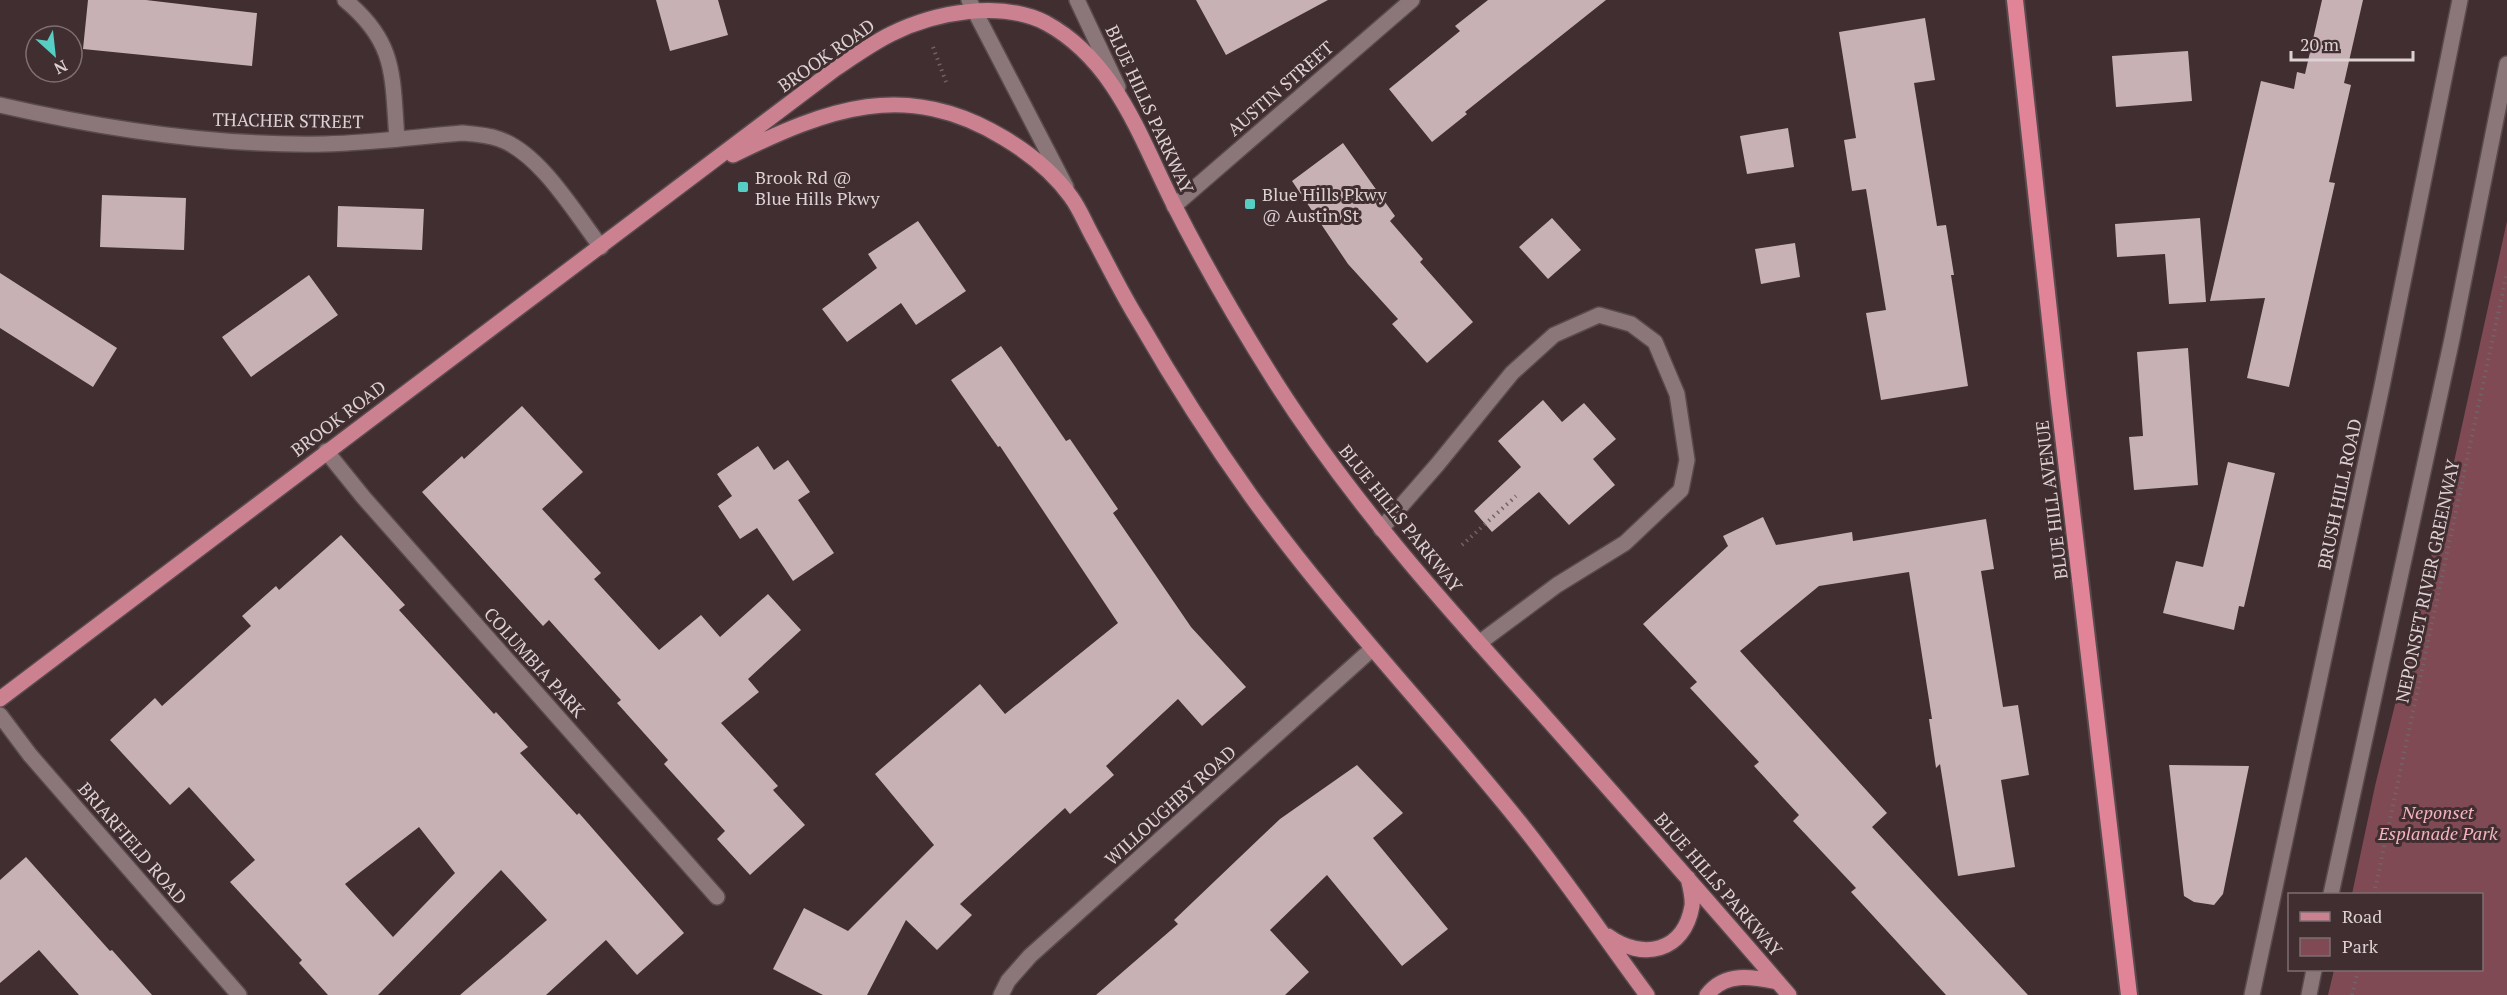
<svg xmlns="http://www.w3.org/2000/svg" width="2507" height="995" font-family="'PT Serif',serif">
<style>
.green{fill:#7f4a54}
.building{fill:#c7b1b4;fill-rule:evenodd}
.lines{fill:none;stroke-linecap:round;stroke-linejoin:round}
.service-casing{stroke:#594a4d;stroke-width:18}
.minor-casing{stroke:#594a4d;stroke-width:18}
.tertiary-casing{stroke:#594a4d;stroke-width:18}
.secondary-casing{stroke:#594a4d;stroke-width:18}
.primary-casing{stroke:#594a4d;stroke-width:18}
.trunk-casing{stroke:#594a4d;stroke-width:20}
.path{stroke:#736366;stroke-width:4;stroke-dasharray:1.5 4.5;stroke-linecap:butt}
.service{stroke:#8b777a;stroke-width:15}
.minor{stroke:#8b777a;stroke-width:15}
.tertiary{stroke:#8b777a;stroke-width:15}
.secondary{stroke:#8b777a;stroke-width:15}
.primary{stroke:#cc8190;stroke-width:15}
.trunk{stroke:#e28497;stroke-width:16}
.poi-dot{fill:#56cec4;stroke:#402e31;stroke-width:2}
.labels{text-anchor:middle;dominant-baseline:central;stroke-width:6;stroke-linejoin:round;paint-order:stroke}
.street-label{font-size:18px;fill:#ddd1d3;stroke:#402e31}
.poi-label{font-size:18px;fill:#ddd1d3;stroke:#402e31;text-anchor:start}
.park-label{font-size:18px;font-style:italic;fill:#f5b4bf;stroke:#402e31}
</style>
<rect width="100%" height="100%" fill="#402e31"/>
<path class="green" d="M2507,221V995H2328L2334,970H2482V894H2352L2375,786L2450,480Z"/>
<path class="building" d="M88,0H146L257,13L252,66L83,49Z
M656,0H718L728,35L670,51Z
M1196,0H1328L1226,55Z
M1488,0H1606L1465,112L1467,114L1432,142L1389,89L1460,31L1455,26Z
M2322,0H2363L2344,83L2351,85L2329,182L2335,183L2289,387L2247,378L2265,298L2210,301L2261,81L2294,89L2297,72L2305,74Z
M1925,18L1935,80L1914,83L1937,226L1946,225L1954,275H1951L1968,386L1881,400L1866,313L1886,310L1866,189L1852,191L1844,140L1856,138L1839,32Z
M2188,51L2192,101L2116,107L2112,56Z
M1788,128L1794,167L1747,174L1740,136Z
M1343,143L1395,216L1390,221L1423,259L1420,262L1473,322L1427,363L1392,324L1398,319L1348,264L1292,181Z
M102,195L186,198L184,250L100,247Z
M338,206L424,209L422,250L337,247Z
M1552,218L1581,250L1548,279L1519,247Z
M2200,218L2206,302L2169,304L2165,254L2117,257L2115,224Z
M918,221L966,291L916,325L901,303L847,342L822,309L877,268L868,254Z
M1795,243L1800,277L1761,284L1755,249Z
M0,273L117,348L93,387L0,328Z
M309,275L338,315L251,377L222,337Z
M1001,346L1066,441L1070,439L1118,509L1113,513L1191,627L1246,687L1202,726L1178,699L1106,766L1114,775L1070,814L1065,808L960,904L972,915L937,950L906,920L867,995H823L773,969L804,908L848,931L934,845L875,774L980,684L1005,714L1118,623L1000,446L998,447L951,380Z
M2188,348L2198,485L2134,490L2129,437L2143,436L2137,352Z
M1543,400L1562,422L1584,403L1616,439L1593,459L1615,485L1569,525L1539,492L1492,532L1474,511L1521,467L1498,441Z
M522,406L583,472L542,509L601,573L594,579L659,650L701,615L720,637L768,594L801,630L748,679L759,692L721,723L778,786L773,790L805,825L750,875L717,839L725,831L664,764L668,760L617,703L621,700L549,620L543,626L422,492L462,456L464,459Z
M758,446L774,470L788,460L810,492L798,500L834,553L793,581L757,528L740,539L718,506L732,496L717,474Z
M2228,462L2275,473L2244,607L2239,606L2234,630L2163,613L2176,561L2203,567Z
M1763,517L1776,545L1852,532L1853,541L1986,519L1994,569L1981,571L2003,707L2018,705L2029,775L2001,780L2015,867L1958,876L1940,764L1936,768L1929,719H1932L1909,572L1819,586L1740,651L1887,813L1872,827L2028,995H1946L1851,892L1856,888L1793,821L1799,815L1754,766L1759,762L1690,688L1697,682L1643,624L1728,546L1723,536Z
M341,535L405,605L399,610L494,714L496,712L528,747L520,753L577,815L579,813L684,933L637,975L606,940L546,995H460L547,920L501,870L378,995H328L299,963L302,960L230,882L255,860L189,787L170,805L110,740L155,698L162,706L251,626L242,616L276,586L279,590ZM419,827L455,873L393,937L345,884Z
M1357,765L1403,813L1373,838L1448,929L1402,966L1327,875L1270,930L1309,972L1285,995H1096L1178,924L1174,920L1280,819Z
M2169,765L2249,766L2223,894L2214,905L2194,902L2184,896Z
M26,857L110,951L112,950L152,995H79L39,950L0,983V880Z"/>
<g class="lines">
<defs>
<path id="service" d="M1381,529L1437,465L1512,373L1554,335L1599,315L1631,324L1655,342L1677,394L1687,460L1681,490L1625,543L1557,585L1479,643"/>
<path id="minor" d="M345,0C397,43 392,76 397,139
M1174,206L1412,0
M326,451L364,498L717,897
M0,715L30,755L239,995
M1001,995L1008,981L1030,956L1372,649"/>
<path id="tertiary" d="M0,105C104,129 219,146 325,144C371,143 416,137 462,133C474,134 487,135 499,139C540,153 575,213 601,247"/>
<path id="secondary" d="M969,0L1066,187
M1077,0L1118,87
M2331,894L2452,339L2507,64
M2252,995L2382,386L2460,0
M2309,995L2314,970"/>
<path id="primary" d="M733,155C827,109 906,78 1004,138C1029,153 1054,173 1071,197C1080,209 1086,225 1094,239C1109,267 1123,296 1140,323C1174,382 1211,440 1251,496C1334,611 1432,713 1521,824C1565,879 1605,938 1647,995
M0,699L835,69C853,57 871,44 891,34C935,12 1001,0 1046,23C1116,61 1140,138 1174,205C1205,266 1240,326 1276,383C1350,499 1441,601 1533,703C1619,800 1705,897 1789,995
M1608,936C1643,961 1684,952 1692,906C1693,897 1690,886 1688,878
M1707,995C1725,971 1753,977 1778,982"/>
<path id="trunk" d="M2015,0L2058,393L2129,995"/>
</defs>
<use href="#service" class="service-casing"/>
<use href="#minor" class="minor-casing"/>
<use href="#tertiary" class="tertiary-casing"/>
<use href="#secondary" class="secondary-casing"/>
<use href="#primary" class="primary-casing"/>
<use href="#trunk" class="trunk-casing"/>
<path class="path" d="M933,47L946,82
M1462,545L1516,496
M2374,894L2507,272
M2352,995L2358,970"/>
<use href="#service" class="service"/>
<use href="#minor" class="minor"/>
<use href="#tertiary" class="tertiary"/>
<use href="#secondary" class="secondary"/>
<use href="#primary" class="primary"/>
<use href="#trunk" class="trunk"/>
</g>
<g class="poi-dot">
<rect x="737" y="181" width="12" height="12" rx="3"/>
<rect x="1244" y="198" width="12" height="12" rx="3"/>
</g>
<g class="labels">
<g class="street-label">
<text transform="translate(826 55) rotate(-35)">BROOK ROAD</text>
<text transform="translate(1280 88) rotate(-41)">AUSTIN STREET</text>
<text transform="translate(1150 109) rotate(65)">BLUE HILLS PARKWAY</text>
<text transform="translate(288 120) rotate(1)">THACHER STREET</text>
<text transform="translate(338 418) rotate(-37)">BROOK ROAD</text>
<text transform="translate(2339 494) rotate(-78)">BRUSH HILL ROAD</text>
<text transform="translate(2051 500) rotate(-97)">BLUE HILL AVENUE</text>
<text transform="translate(1401 518) rotate(51)">BLUE HILLS PARKWAY</text>
<text transform="translate(2427 581) rotate(-78)">NEPONSET RIVER GREENWAY</text>
<text transform="translate(535 662) rotate(48)">COLUMBIA PARK</text>
<text transform="translate(1170 805) rotate(-42)">WILLOUGHBY ROAD</text>
<text transform="translate(133 843) rotate(49)">BRIARFIELD ROAD</text>
<text transform="translate(1719 884) rotate(49)">BLUE HILLS PARKWAY</text>
</g>
<g class="poi-label">
<text x="755" y="177">Brook Rd @<tspan x="755" dy="21">Blue Hills Pkwy</tspan></text>
<text x="1262" y="194">Blue Hills Pkwy<tspan x="1262" dy="21">@ Austin St</tspan></text>
</g>
<g class="park-label">
<text x="2438" y="812">Neponset<tspan x="2438" dy="21">Esplanade Park</tspan></text>
</g>
</g>
<rect x="2288" y="893" width="195" height="78" fill="#402e31" stroke="#7f6f72" stroke-width="1.5"/>
<rect x="2300" y="912" width="30" height="9" fill="#cc8190" stroke="#7f6f72" stroke-width="1.5"/>
<text x="2342" y="923" font-size="18" fill="#ddd1d3">Road</text>
<rect x="2300" y="938" width="30" height="18" fill="#7f4a54" stroke="#7f6f72" stroke-width="1.5"/>
<text x="2342" y="953" font-size="18" fill="#ddd1d3">Park</text>
<g transform="translate(54 54) rotate(153)"><circle r="28" fill="#402e31" stroke="#7f6f72" stroke-width="1.5"/>
<path d="M0-4.5L10 22L0 15L-10 22Z" fill="#56cec4"/>
<text y="-9" font-size="16" font-weight="bold" text-anchor="middle" fill="#ddd1d3">N</text>
</g>
<path d="M2291 51v9h122v-9" fill="none" stroke="#ddd1d3" stroke-width="3"/>
<text x="2300" y="51" font-size="18" fill="#ddd1d3" stroke="#402e31" stroke-width="4.5" paint-order="stroke">20 m</text>
</svg>
